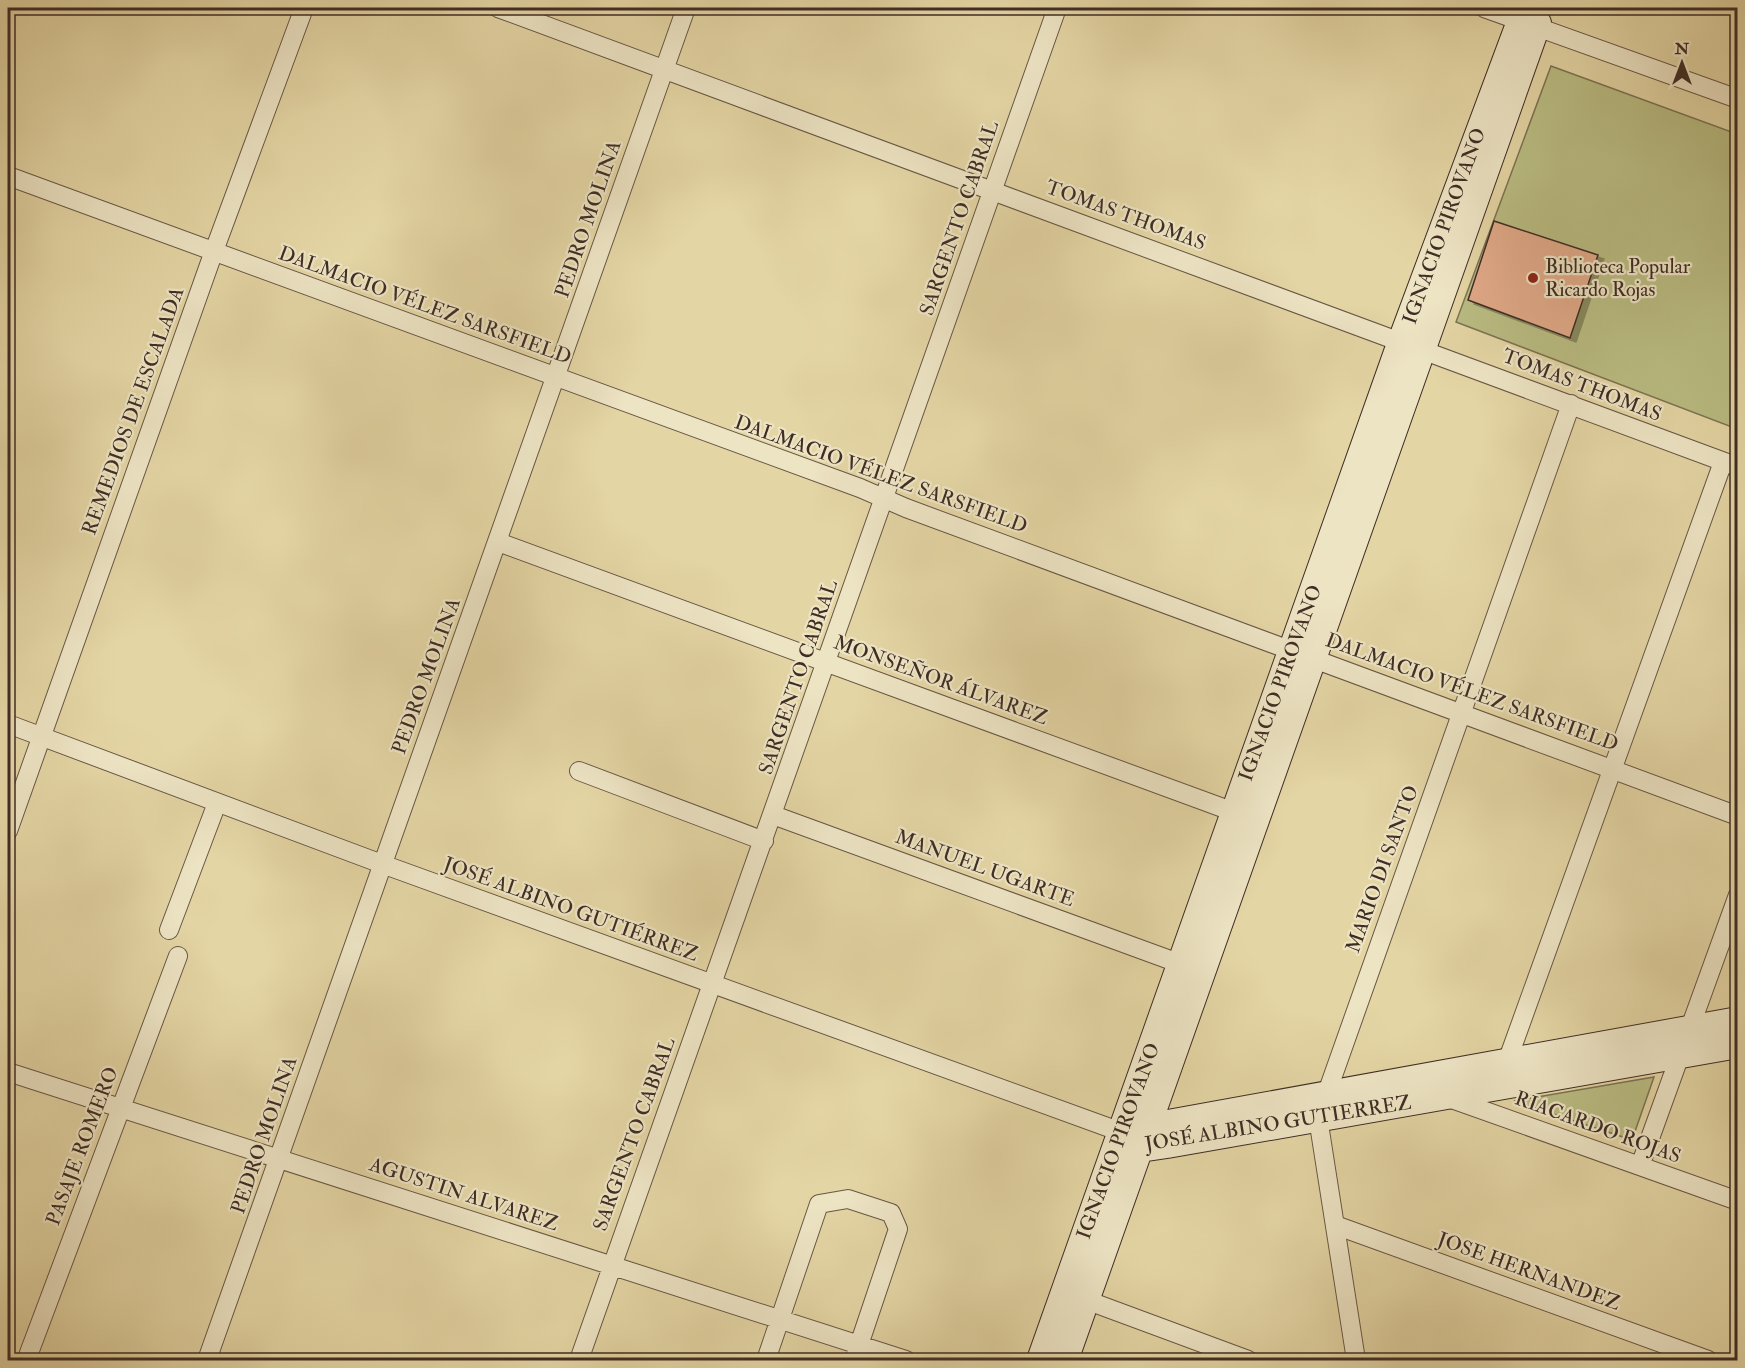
<svg xmlns="http://www.w3.org/2000/svg" width="1745" height="1368" font-family="'IM FELL Double Pica',serif">
<style>
.green{fill:#b9bc82;stroke:#7c7454;stroke-width:1.5}
.building{fill:#e0a988;stroke:#3f2d25;stroke-width:1.5;filter:url(#shadow)}
.lines{fill:none;stroke-linecap:round;stroke-linejoin:round}
.street-casing{stroke:#685745;stroke-width:20}
.secondary-casing{stroke:#3f2d25;stroke-width:28}
.street{stroke:#ede4c4;stroke-width:18}
.secondary{stroke:#ede4c4;stroke-width:26}
.poi-dot{fill:#8f2418;stroke:#ede4c4;stroke-width:2}
.labels{text-anchor:middle;dominant-baseline:central;stroke-width:4.5;stroke-linejoin:round;paint-order:stroke}
.street-label{font-size:20px;fill:#3f2d25;stroke:#ede4c4}
.poi-label{font-size:20px;fill:#3f2d25;stroke:#ede4c4;text-anchor:start}
</style>
<defs>
<filter id="shadow"><feDropShadow dx="6" dy="4" stdDeviation="0" flood-color="#0004"/></filter>
</defs>
<rect width="100%" height="100%" fill="#e4d5a4"/>
<filter id="stains"><feTurbulence type="fractalNoise" baseFrequency=".00333" numOctaves="4"/><feColorMatrix values="0 0 0 0 .2 0 0 0 0 .09 0 0 0 0 .02 0 0 0 .5 -.17"/></filter>
<radialGradient id="worn" r=".72"><stop offset=".6" stop-color="#630" stop-opacity="0"/><stop offset="1" stop-color="#630" stop-opacity=".3"/></radialGradient>
<path class="green" d="M1551,66L1737,134V429L1456,322Z
M1654,1077L1632,1140L1514,1101Z"/>
<path class="building" d="M1494,221L1598,255L1570,338L1468,300Z"/>
<g class="lines">
<defs>
<path id="street" d="M498,8L1738,467
M1484,8L1738,99
M8,176L860,488L906,508L1738,816
M498,542L1234,812
M8,724L382,864L1121,1132
M579,771L764,841
M773,815L1181,964
M8,831L214,251L304,8
M169,930L217,803
M1504,1070L1723,462
M8,1072L906,1360
M1446,1097L1738,1201
M1640,1166L1738,895
M1335,1225L1708,1360
M1086,1300L1248,1360
M29,1353L178,956
M207,1360L686,8
M579,1360L1057,8
M766,1360L819,1204L848,1199L891,1213L898,1229L854,1360
M1356,1360L1318,1118L1571,404"/>
<path id="secondary" d="M1135,1129L1738,1020
M1130,1141L1140,1149L1167,1145L1738,1045
M1040,1360L1401,341L1525,8
M1065,1360L1538,23"/>
</defs>
<use href="#street" class="street-casing"/>
<use href="#secondary" class="secondary-casing"/>
<use href="#street" class="street"/>
<use href="#secondary" class="secondary"/>
</g>
<circle class="poi-dot" cx="1533" cy="278" r="6"/>
<g class="labels">
<g class="street-label">
<text transform="translate(1126 215) rotate(20)">TOMAS THOMAS</text>
<text transform="translate(959 218) rotate(-71)">SARGENTO CABRAL</text>
<text transform="translate(588 219) rotate(-71)">PEDRO MOLINA</text>
<text transform="translate(1444 226) rotate(-70)">IGNACIO PIROVANO</text>
<text transform="translate(425 305) rotate(20)">DALMACIO VÉLEZ SARSFIELD</text>
<text transform="translate(1582 385) rotate(21)">TOMAS THOMAS</text>
<text transform="translate(133 411) rotate(-70)">REMEDIOS DE ESCALADA</text>
<text transform="translate(881 474) rotate(20)">DALMACIO VÉLEZ SARSFIELD</text>
<text transform="translate(426 676) rotate(-70)">PEDRO MOLINA</text>
<text transform="translate(798 677) rotate(-71)">SARGENTO CABRAL</text>
<text transform="translate(941 680) rotate(20)">MONSEÑOR ÁLVAREZ</text>
<text transform="translate(1280 683) rotate(-70)">IGNACIO PIROVANO</text>
<text transform="translate(1472 692) rotate(20)">DALMACIO VÉLEZ SARSFIELD</text>
<text transform="translate(985 868) rotate(20)">MANUEL UGARTE</text>
<text transform="translate(1382 869) rotate(-70)">MARIO DI SANTO</text>
<text transform="translate(571 909) rotate(20)">JOSÉ ALBINO GUTIÉRREZ</text>
<text transform="translate(1278 1123) rotate(-9)">JOSÉ ALBINO GUTIERREZ</text>
<text transform="translate(1598 1127) rotate(20)">RIACARDO ROJAS</text>
<text transform="translate(634 1134) rotate(-70)">SARGENTO CABRAL</text>
<text transform="translate(264 1135) rotate(-71)">PEDRO MOLINA</text>
<text transform="translate(1118 1141) rotate(-70)">IGNACIO PIROVANO</text>
<text transform="translate(82 1146) rotate(-69)">PASAJE ROMERO</text>
<text transform="translate(464 1194) rotate(18)">AGUSTIN ALVAREZ</text>
<text transform="translate(1529 1271) rotate(20)">JOSE HERNANDEZ</text>
</g>
<g class="poi-label">
<text x="1545" y="266">Biblioteca Popular<tspan x="1545" dy="23">Ricardo Rojas</tspan></text>
</g>
</g>
<rect width="1745" height="1368" fill="none" stroke="#e4d5a4" stroke-width="30"/>
<rect x="9" y="9" width="1727" height="1350" fill="none" stroke="#3f2d25" stroke-width="3"/>
<rect x="15" y="15" width="1715" height="1338" fill="none" stroke="#3f2d25" stroke-width="1.5"/>
<g transform="translate(1682 63)" stroke="#ede4c4" stroke-width="4.5" paint-order="stroke">
<path d="M0-4.5L10 22L0 15L-10 22Z" fill="#3f2d25"/>
<text y="-9" font-size="16" font-weight="bold" text-anchor="middle" fill="#3f2d25">N</text>
</g>
<rect width="100%" height="100%" filter="url(#stains)"/>
<rect width="100%" height="100%" fill="url(#worn)"/>
</svg>
